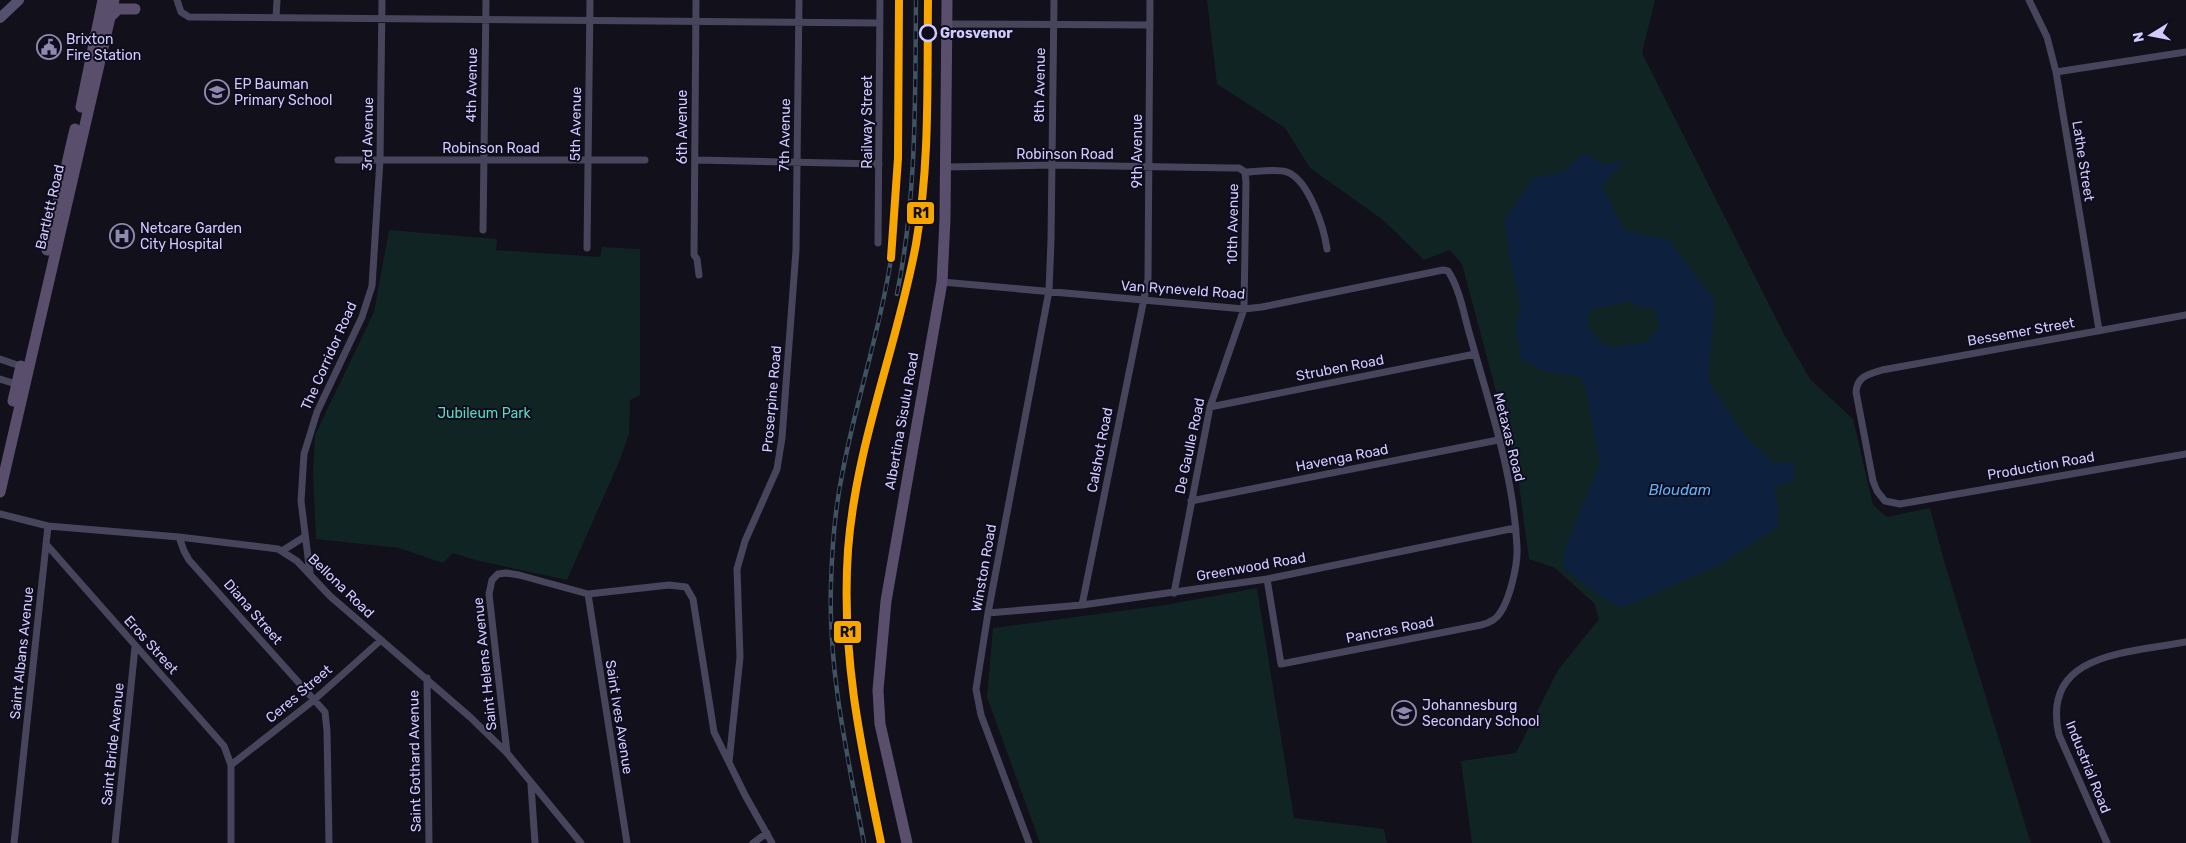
<svg xmlns="http://www.w3.org/2000/svg" width="2186" height="843" font-family="Rubik,sans-serif">
<style>
.green{fill:#102424}
.water{fill:#0d203d;fill-rule:evenodd}
.lines{fill:none;stroke-linecap:round;stroke-linejoin:round}
.street{stroke:#46455b;stroke-width:7}
.secondary{stroke:#53516e;stroke-width:10}
.primary{stroke:#594f6c;stroke-width:11}
.rail-casing{stroke:#3f5362;stroke-width:4.5}
.rail{stroke:#0f0c1e;stroke-width:2.5;stroke-dasharray:8;stroke-linecap:butt}
.rail-1-casing{stroke:#0f0c1e;stroke-width:11}
.rail-1{stroke:#f7a600;stroke-width:8}
.stop-dot{fill:#0f0c1e;stroke:#d0cbfd;stroke-width:2.5}
.labels{text-anchor:middle;dominant-baseline:central;stroke-width:4;stroke-linejoin:round;paint-order:stroke}
.stop-label{font-size:14px;font-weight:bold;fill:#d0cbfd;stroke:#0f0c1e;text-anchor:start}
.poi-label{font-size:14px;fill:#d0cbfd;stroke:#0f0c1e;text-anchor:start}
.street-label{font-size:14px;fill:#d0cbfd;stroke:#0f0c1e}
.park-label{font-size:14px;fill:#5adab8;stroke:#0f0c1e}
.water-label{font-size:15px;font-style:italic;fill:#5cb3fa;stroke:#0f0c1e}
.line-badge{stroke:#0f0c1e;stroke-width:2}
.pale-badge-label{font-size:14px;text-anchor:middle;font-weight:bold;fill:#111}
</style>
<rect width="100%" height="100%" fill="#12101a"/>
<path class="green" d="M1207,0H1655L1642,53L1784,334L1810,379L1853,419L1873,505L1887,517L1930,508L1944,561L2031,843H1472L1461,761L1516,753L1558,670L1599,619L1594,603L1555,568L1529,559L1517,470L1462,264L1450,250L1424,260L1383,220L1310,168L1285,128L1217,84Z
M389,230L497,239L496,250L600,257L602,247L640,249V395L630,400L629,434L619,462L567,580L475,560L453,553L443,563L399,548L316,539L313,474L315,435L374,312Z
M1257,588L1294,818L1384,829L1387,843H1040L987,697L993,628L1165,605Z"/>
<path class="water" d="M1584,153L1602,164L1624,161L1602,186L1625,231L1668,239L1715,301L1708,382L1746,437L1773,463L1795,462L1794,480L1774,488L1778,507V527L1717,566L1621,608L1600,596L1563,568L1565,548L1600,464L1586,389L1580,377L1544,371L1521,359L1516,327L1521,305L1509,256L1505,219L1534,178L1563,172ZM1627,301L1634,302L1635,307L1640,304L1645,309L1650,306L1658,313L1655,316L1660,324C1658,330 1651,335 1647,342L1612,347L1603,343L1588,327L1589,310C1602,306 1615,306 1627,301Z"/>
<g class="lines">
<path class="street" d="M177,0L181,12L189,17L880,23
M696,0L694,255L697,259L699,275
M2029,0L2047,37L2056,72L2099,330
M276,17L277,0
M947,24L1150,25
M2056,72L2186,52
M338,160H645
M695,160L879,164
M946,167L1052,165L1232,168H1239L1245,172L1246,182L1244,309L1210,407L1174,593
M1245,172C1257,172 1276,168 1287,172C1309,180 1324,228 1327,249
M483,230L486,0
M878,243L880,0
M587,248L590,0
M942,282L1244,309L1262,307L1443,270L1448,271C1461,291 1464,317 1471,339C1490,406 1514,477 1517,547C1518,564 1510,599 1500,613C1496,620 1489,623 1481,625L1281,664L1267,579
M2186,315L1882,370C1869,374 1857,376 1856,392L1873,481L1877,491L1885,501L1900,504L2186,454
M0,359L23,367
M0,379L19,385
M1210,407L1475,354
M1191,501L1498,440
M0,514L48,526L179,537L278,549L297,561L330,596L470,717L507,753L581,843
M179,537L184,551L189,560L325,712L327,731L329,843
M46,544L224,746L231,765V843
M282,551L304,537
M310,573L301,501L304,454L317,412L362,317L372,286L380,160L382,0
M588,594L627,843
M1082,605L1148,279L1150,0
M988,613L1082,605L1267,579L1515,528
M427,678L429,843
M507,753L489,594L492,580L498,574L506,573L519,575L588,594L669,585L686,587L693,599L714,732L745,795L772,843
M729,762L740,657L737,569L745,541L777,469L782,438L796,250L799,0
M231,765L314,700L381,640
M531,785L535,843
M14,843L48,526
M115,843L135,647
M753,843L767,833
M1029,843L981,715L976,689L988,613L1049,291L1051,240L1054,0
M2107,843L2059,735C2040,652 2129,653 2186,642"/>
<path class="secondary" d="M0,18L19,0"/>
<path class="primary" d="M109,18L118,9H135
M81,107L103,0
M47,250L75,129
M13,401L21,366
M0,492L114,0
M907,843L880,724L878,690L886,601L942,282L945,219L947,0"/>
<defs>
<path id="rail" d="M897,294C917,196 915,99 916,0
M864,843C848,758 828,672 831,585C832,546 835,507 843,470C856,401 879,334 890,265C903,178 898,88 899,0
M881,843C860,742 841,654 848,550C856,444 897,347 916,244C930,164 927,81 928,0"/>
</defs>
<use href="#rail" class="rail-casing"/>
<use href="#rail" class="rail"/>
<defs>
<path id="rail-1" d="M891,258L898,158L899,0
M881,843C860,742 841,654 848,550C856,444 897,347 916,244C930,164 927,81 928,0"/>
</defs>
<use href="#rail-1" class="rail-1-casing"/>
<use href="#rail-1" class="rail-1"/>
</g>
<defs>
<symbol id="civic-ring" viewBox="-11 -11 22 22"><circle r="9.5" fill="#0f0c1e" stroke="#8e8aae" stroke-width="1.5"/><path d="M-.6-6.5H3V-4.5H.6V-3L4-1V1h2V6H-6V1h2V-1L-.6-3ZM-1.2 2.5V6h2.4V2.5Z" fill="#8e8aae"/></symbol>
<symbol id="school-ring" viewBox="-11 -11 22 22"><circle r="9.5" fill="#0f0c1e" stroke="#8e8aae" stroke-width="1.5"/><path d="M0-5L7-2L0 1L-7-2ZM-4 1L0 2.5L4 1V4Q0 6-4 4Z" fill="#8e8aae"/></symbol>
<symbol id="hospital-ring" viewBox="-11 -11 22 22"><circle r="9.5" fill="#0f0c1e" stroke="#8e8aae" stroke-width="1.5"/><path d="M-5-5h3v3.5h4V-5h3V5h-3V1.5h-4V5h-3Z" fill="#8e8aae"/></symbol>
</defs>
<g fill-rule="evenodd">
<use href="#civic-ring" x="35" y="33" width="28" height="28"/>
<use href="#school-ring" x="203" y="78" width="28" height="28"/>
<use href="#hospital-ring" x="108" y="222" width="28" height="28"/>
<use href="#school-ring" x="1390" y="699" width="28" height="28"/>
</g>
<circle class="stop-dot" cx="928" cy="33" r="8"/>
<g class="labels">
<g class="stop-label">
<text x="940" y="33">Grosvenor</text>
</g>
<g class="poi-label">
<text x="66" y="39">Brixton<tspan x="66" dy="16">Fire Station</tspan></text>
<text x="234" y="84">EP Bauman<tspan x="234" dy="16">Primary School</tspan></text>
<text x="140" y="228">Netcare Garden<tspan x="140" dy="16">City Hospital</tspan></text>
<text x="1422" y="705">Johannesburg<tspan x="1422" dy="16">Secondary School</tspan></text>
</g>
<g class="street-label">
<text transform="translate(472 85) rotate(-89)">4th Avenue</text>
<text transform="translate(1040 85) rotate(-89)">8th Avenue</text>
<text transform="translate(867 122) rotate(-90)">Railway Street</text>
<text transform="translate(576 124) rotate(-89)">5th Avenue</text>
<text transform="translate(682 127) rotate(-90)">6th Avenue</text>
<text transform="translate(368 134) rotate(-89)">3rd Avenue</text>
<text transform="translate(785 135) rotate(-89)">7th Avenue</text>
<text x="491" y="148">Robinson Road</text>
<text transform="translate(1137 151) rotate(-90)">9th Avenue</text>
<text x="1065" y="154">Robinson Road</text>
<text transform="translate(2083 161) rotate(81)">Lathe Street</text>
<text transform="translate(50 207) rotate(-77)">Bartlett Road</text>
<text transform="translate(1233 224) rotate(-89)">10th Avenue</text>
<text transform="translate(1183 290) rotate(4)">Van Ryneveld Road</text>
<text transform="translate(2021 332) rotate(-10)">Bessemer Street</text>
<text transform="translate(329 356) rotate(-66)">The Corridor Road</text>
<text transform="translate(1340 368) rotate(-11)">Struben Road</text>
<text transform="translate(772 399) rotate(-85)">Proserpine Road</text>
<text transform="translate(902 421) rotate(-80)">Albertina Sisulu Road</text>
<text transform="translate(1509 437) rotate(76)">Metaxas Road</text>
<text transform="translate(1190 446) rotate(-78)">De Gaulle Road</text>
<text transform="translate(1100 450) rotate(-79)">Calshot Road</text>
<text transform="translate(1342 458) rotate(-11)">Havenga Road</text>
<text transform="translate(2041 466) rotate(-10)">Production Road</text>
<text transform="translate(1251 567) rotate(-10)">Greenwood Road</text>
<text transform="translate(984 568) rotate(-80)">Winston Road</text>
<text transform="translate(341 586) rotate(44)">Bellona Road</text>
<text transform="translate(253 612) rotate(49)">Diana Street</text>
<text transform="translate(1390 630) rotate(-11)">Pancras Road</text>
<text transform="translate(151 645) rotate(48)">Eros Street</text>
<text transform="translate(22 653) rotate(-84)">Saint Albans Avenue</text>
<text transform="translate(485 664) rotate(-96)">Saint Helens Avenue</text>
<text transform="translate(299 694) rotate(-40)">Ceres Street</text>
<text transform="translate(619 717) rotate(81)">Saint Ives Avenue</text>
<text transform="translate(113 744) rotate(-84)">Saint Bride Avenue</text>
<text transform="translate(415 761) rotate(-91)">Saint Gothard Avenue</text>
<text transform="translate(2088 767) rotate(68)">Industrial Road</text>
</g>
<g class="park-label">
<text x="484" y="413">Jubileum Park</text>
</g>
<g class="water-label">
<text x="1680" y="490">Bloudam</text>
</g>
</g>
<g class="line-badge">
<rect x="906" y="201" width="29" height="24" rx="5" fill="#f7a600"/>
<rect x="833" y="620" width="29" height="24" rx="5" fill="#f7a600"/>
</g>
<g class="pale-badge-label">
<text x="921" y="218">R1</text>
<text x="848" y="637">R1</text>
</g>
<g transform="translate(2151 35) rotate(260)" stroke="#0f0c1e" stroke-width="4" paint-order="stroke">
<path d="M0-4L9 19L0 12L-9 19Z" fill="#d0cbfd"/>
<text y="-8" font-size="14" font-weight="bold" text-anchor="middle" fill="#d0cbfd">N</text>
</g>
</svg>
